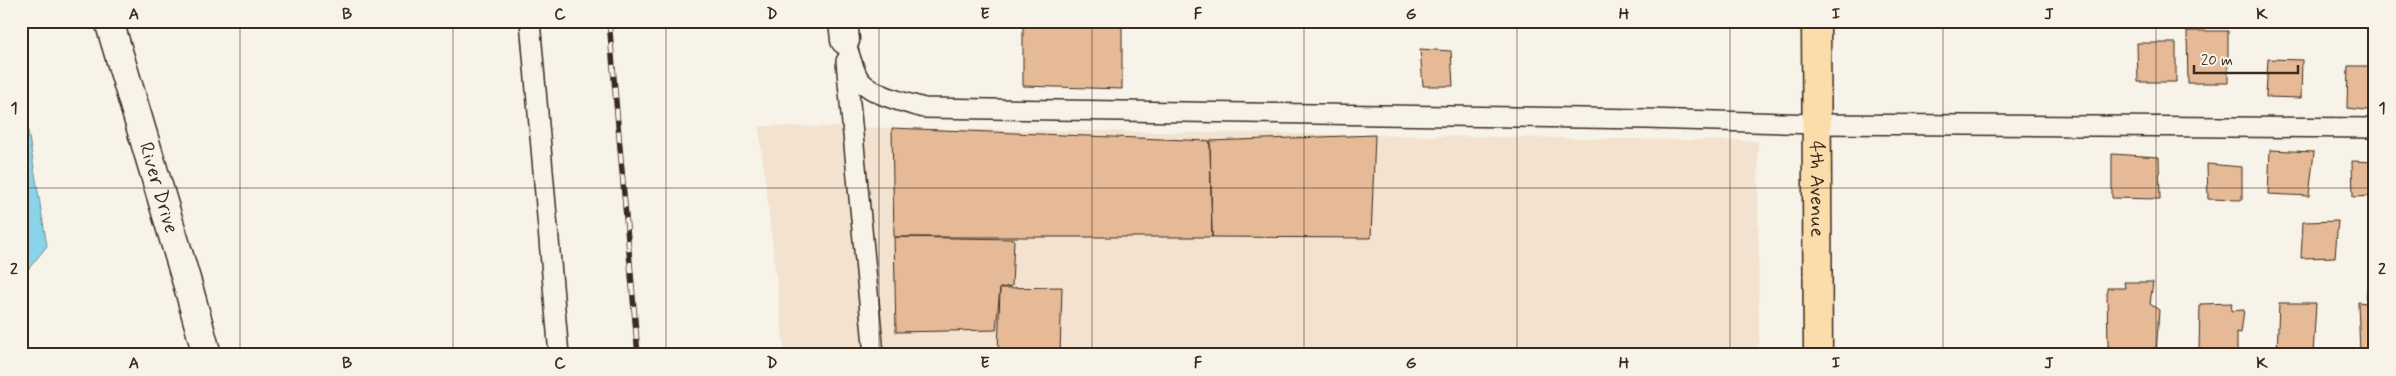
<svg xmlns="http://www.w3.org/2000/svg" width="2396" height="376" font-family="Mynerve,sans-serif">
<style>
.built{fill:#f2e2cf}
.water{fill:#89d4e9;stroke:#6a9098}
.building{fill:#e6ba96;stroke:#3b2a1e}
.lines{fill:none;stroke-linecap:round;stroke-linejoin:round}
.service-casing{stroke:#3b2a1e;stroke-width:22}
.minor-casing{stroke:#3b2a1e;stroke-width:31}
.tertiary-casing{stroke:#3b2a1e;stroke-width:31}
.primary-casing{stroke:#3b2a1e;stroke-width:31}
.service{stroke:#f7f3e8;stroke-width:19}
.minor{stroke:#f7f3e8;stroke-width:28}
.tertiary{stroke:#f7f3e8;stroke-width:28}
.primary{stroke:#faddab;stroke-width:28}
.rail-casing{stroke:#3b2a1e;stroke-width:5.5}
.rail{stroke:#f7f3e8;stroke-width:4;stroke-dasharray:11;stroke-linecap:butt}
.grid{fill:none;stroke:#3b2a1e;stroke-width:1;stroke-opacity:0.55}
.labels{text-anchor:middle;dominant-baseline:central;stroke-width:5;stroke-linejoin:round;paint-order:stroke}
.street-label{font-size:20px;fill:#3b2a1e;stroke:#f7f3e8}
.neatline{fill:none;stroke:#3b2a1e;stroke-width:2}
.grid-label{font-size:16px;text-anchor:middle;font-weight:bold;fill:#3b2a1e}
</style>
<rect width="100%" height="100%" fill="#f7f3e8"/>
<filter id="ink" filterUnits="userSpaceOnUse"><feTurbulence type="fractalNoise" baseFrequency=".02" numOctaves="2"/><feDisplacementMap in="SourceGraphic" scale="10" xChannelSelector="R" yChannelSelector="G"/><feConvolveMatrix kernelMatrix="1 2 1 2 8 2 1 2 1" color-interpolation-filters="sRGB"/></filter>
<g filter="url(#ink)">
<path class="built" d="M759,126L1758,141L1759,355H785Z"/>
<path class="water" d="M21,111L25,113L47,246L21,278Z"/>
<path class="building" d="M1023,21H1122V89L1023,86Z
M1646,21H1687V26L1646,28Z
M2187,31H2228V83H2188Z
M2137,43H2176V82H2138Z
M1420,49L1451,51L1453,86H1423Z
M2268,59L2302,60L2301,98L2266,97Z
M2348,66H2375V111L2347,108Z
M892,128L1210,141L1212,237H894Z
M1375,135L1371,238L1212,237L1210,141Z
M2270,150L2314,152L2309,196L2268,194Z
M2112,154L2159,157L2160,199L2112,198Z
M2352,161L2375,162V196L2353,197Z
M2207,164L2242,167V200L2208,199Z
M2338,221L2335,257L2301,258L2303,222Z
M894,237L1014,239L1012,286L1000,288L996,330L896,332Z
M2124,282H2153L2150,304L2159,310L2156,355H2112L2113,347H2108L2107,288H2125Z
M1062,287L1060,354L998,355L1000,288Z
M2367,288H2375V353L2360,352L2358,302L2366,303Z
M2232,303L2231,311L2244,310L2241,333L2237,332V353L2199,351L2200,304Z
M2279,303H2316L2313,355H2277Z"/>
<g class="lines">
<defs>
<path id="service" d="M530,21L559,355
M845,40C849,52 852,66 858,77C867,94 906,103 924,108L1646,119L1817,124L2375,128
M846,61L874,355"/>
<path id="minor" d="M843,21L845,40"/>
<g id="tertiary">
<path id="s1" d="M109,21L188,286L207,355"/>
</g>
<g id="primary">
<path id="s2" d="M1816,21L1818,355"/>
</g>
</defs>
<use href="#service" class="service-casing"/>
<use href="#minor" class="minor-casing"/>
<use href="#tertiary" class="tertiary-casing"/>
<use href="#primary" class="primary-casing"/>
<use href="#service" class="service"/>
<use href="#minor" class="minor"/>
<use href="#tertiary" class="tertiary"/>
<use href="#primary" class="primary"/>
<defs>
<path id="rail" d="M609,21L638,355"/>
</defs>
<use href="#rail" class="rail-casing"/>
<use href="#rail" class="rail"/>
</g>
</g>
<path class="grid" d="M240,21V355M453,21V355M666,21V355M879,21V355M1092,21V355M1304,21V355M1517,21V355M1730,21V355M1943,21V355M2156,21V355M21,188H2375"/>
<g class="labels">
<g class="street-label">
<text stroke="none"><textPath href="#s1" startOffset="174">River Drive</textPath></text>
<text stroke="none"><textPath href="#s2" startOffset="168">4th Avenue</textPath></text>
</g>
</g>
<rect width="2396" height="376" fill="none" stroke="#f7f3e8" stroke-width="55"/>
<path d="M2194 65v8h104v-8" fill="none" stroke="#3b2a1e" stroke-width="2.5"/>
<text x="2201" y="65" font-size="15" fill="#3b2a1e" stroke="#f7f3e8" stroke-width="4" paint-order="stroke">20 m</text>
<rect x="28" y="28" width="2340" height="320" class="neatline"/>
<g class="grid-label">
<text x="134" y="19">A</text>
<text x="347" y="19">B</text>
<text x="560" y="19">C</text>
<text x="772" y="19">D</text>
<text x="985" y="19">E</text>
<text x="1198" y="19">F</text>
<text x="1411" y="19">G</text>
<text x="1624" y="19">H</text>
<text x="1836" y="19">I</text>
<text x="2049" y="19">J</text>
<text x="2262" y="19">K</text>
<text x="14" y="113">1</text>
<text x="2382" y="113">1</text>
<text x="14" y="274">2</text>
<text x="2382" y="274">2</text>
<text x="134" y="368">A</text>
<text x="347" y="368">B</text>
<text x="560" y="368">C</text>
<text x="772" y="368">D</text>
<text x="985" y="368">E</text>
<text x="1198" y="368">F</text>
<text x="1411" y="368">G</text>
<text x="1624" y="368">H</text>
<text x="1836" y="368">I</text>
<text x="2049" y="368">J</text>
<text x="2262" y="368">K</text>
</g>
</svg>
